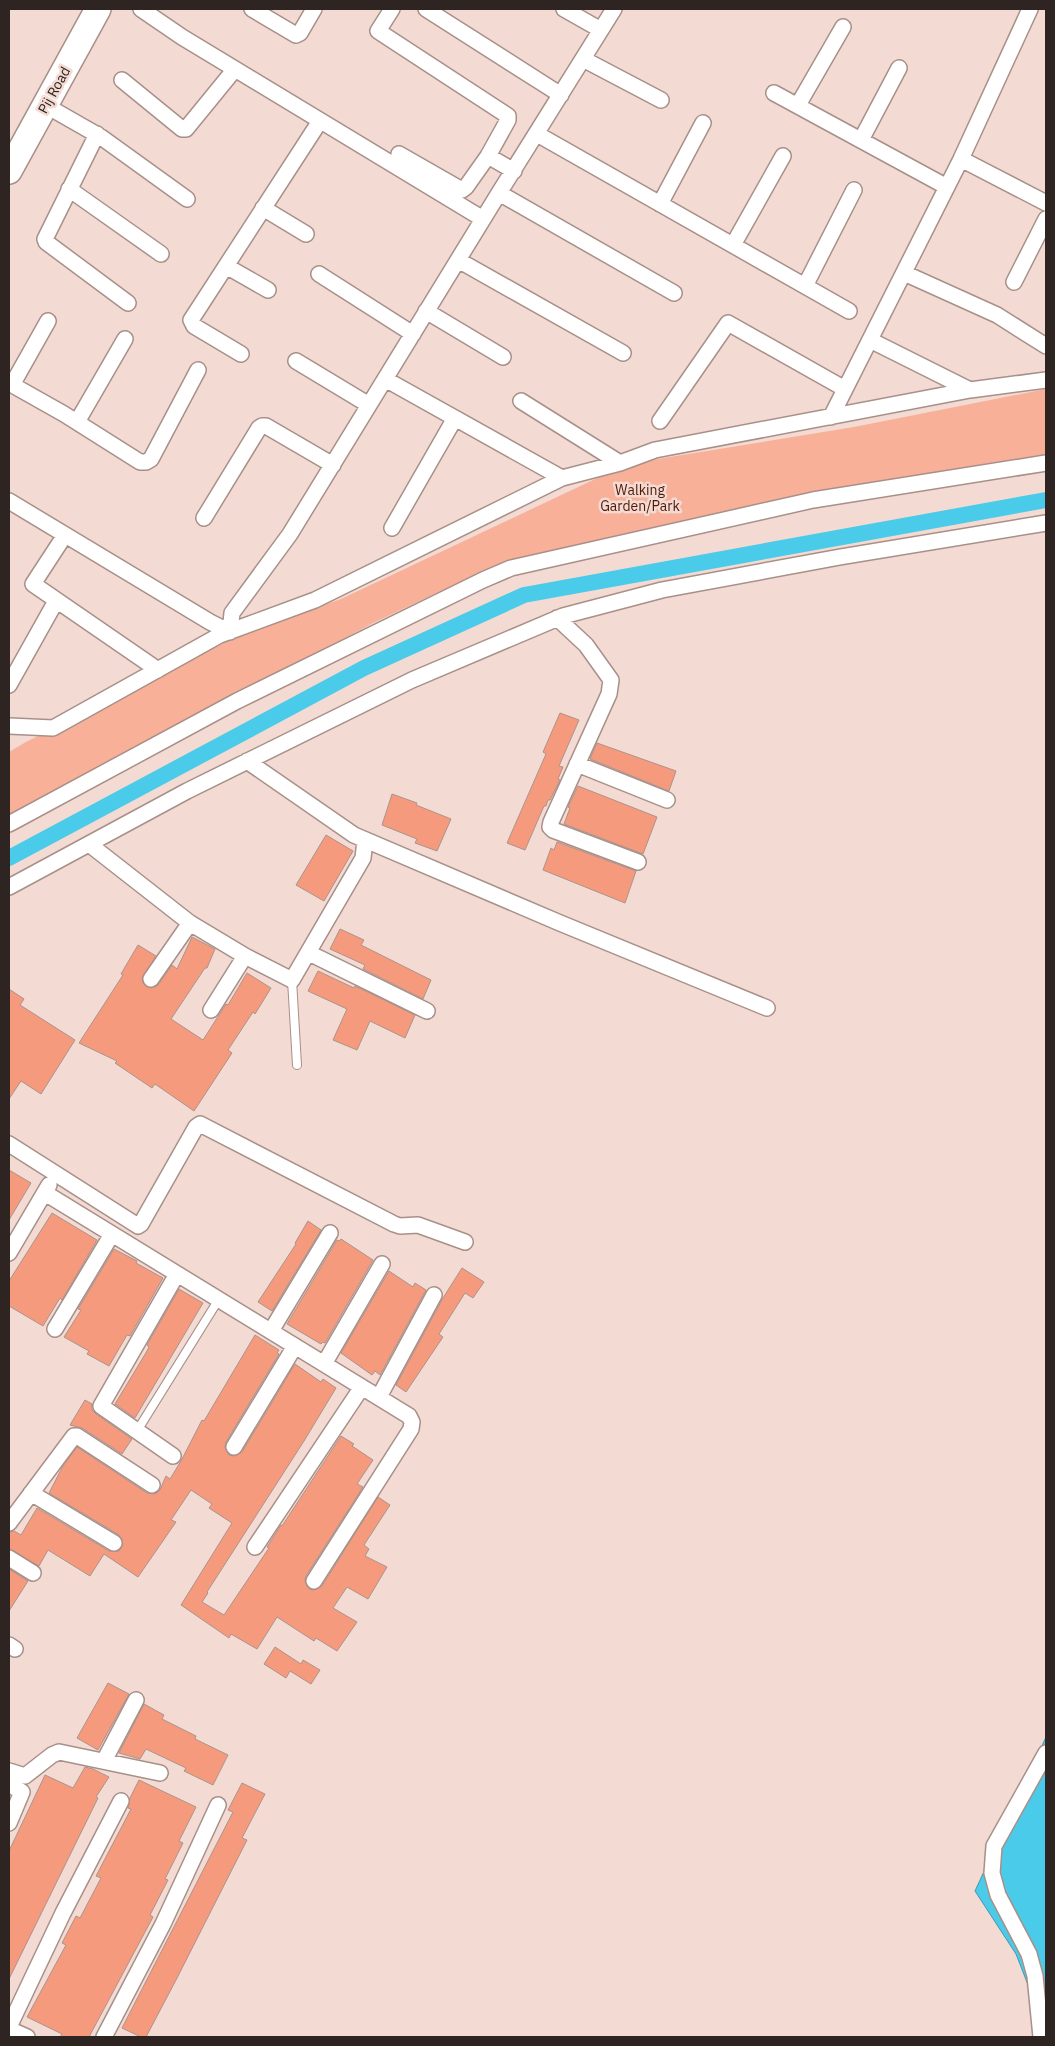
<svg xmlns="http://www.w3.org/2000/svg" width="1055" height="2046" font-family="'IBM Plex Sans',sans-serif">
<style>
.green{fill:#f8b099}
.water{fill:#4acbe9;stroke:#4299ad}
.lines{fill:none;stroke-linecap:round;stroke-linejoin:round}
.canal{stroke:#4acbe9;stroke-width:16}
.building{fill:#f69a7d;stroke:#ab938c}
.lane-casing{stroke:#a89089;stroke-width:10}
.street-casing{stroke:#a89089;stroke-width:18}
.primary-casing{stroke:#a89089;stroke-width:28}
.lane{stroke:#fff;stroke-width:8}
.street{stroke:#fff;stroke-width:15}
.primary{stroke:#fff;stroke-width:25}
.labels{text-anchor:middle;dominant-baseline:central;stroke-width:5;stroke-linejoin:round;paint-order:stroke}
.street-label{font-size:14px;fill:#2e2421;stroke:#f3dad2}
.park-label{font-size:14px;fill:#511906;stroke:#f3dad2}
</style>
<rect width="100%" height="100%" fill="#f3dad2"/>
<path class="green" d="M1046,389V458L656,531L481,572L373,623L9,819V752L26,742L244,633L341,599L627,464L854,427Z"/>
<path class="water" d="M1046,1737V2031L1016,1954L975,1891Z"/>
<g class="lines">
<path class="canal" d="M9,858L364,668L524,595L1046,500"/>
</g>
<path class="building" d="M560,713L579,720L559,766L563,767L558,779L560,780L550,800H548L546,806H544L525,850L507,843L546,754L543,752Z
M597,743L676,771L669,791L590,759Z
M578,786L657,817L643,854L564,824L570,808L568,807Z
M392,794L417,803L416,805L451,819L437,851L415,843L417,839L382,825Z
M326,835L353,851L324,901L296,885Z
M557,842L636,871L625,903L543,870L551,848L554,850Z
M340,929L364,940L361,945L431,980L423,999L363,969L365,965L330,949Z
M192,937L215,949L207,968H205L171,1019L203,1040L226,1004L228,1005L247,973L271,988L255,1014L253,1012L228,1050L232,1053L194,1111L155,1084L152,1088L115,1063L117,1061L79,1043L123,975L121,974L138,945L156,956L142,978L143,983L151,988L158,985L172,965L177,969Z
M318,971L354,988L355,986L415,1015L405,1038L370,1021L357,1050L333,1040L347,1009L308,991Z
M9,989L24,999L20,1005L75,1040L41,1094L21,1081L9,1099Z
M9,1170L31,1183L9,1220Z
M52,1213L97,1240L62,1300L60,1298L43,1326L9,1306V1281Z
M308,1221L321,1230L272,1311L258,1302L296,1244L295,1243Z
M341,1239L373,1260L325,1343L323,1342L321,1344L287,1324L337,1240L339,1241Z
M114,1249L137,1261L136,1263L163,1278L130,1336L127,1335L109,1366L87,1354L89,1351L64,1337L81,1310L78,1309Z
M462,1268L484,1282L473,1298L465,1293L439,1334L443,1337L406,1392L396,1385L443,1298Z
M389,1271L413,1287L415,1283L426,1290L380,1375L375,1371L372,1375L341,1353Z
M179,1289L203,1303L135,1418L115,1404L147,1351L149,1347L147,1345Z
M255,1335L279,1350L277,1353L279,1354L226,1442L225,1447L229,1455L234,1456L242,1452L295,1364L321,1382L323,1379L336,1388L304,1441L207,1592L208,1593L202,1602L224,1615L269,1548L267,1547L281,1525L282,1526L341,1436L354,1444L352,1446L373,1460L357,1484L363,1487L306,1576L305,1581L309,1589L314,1590L322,1586L378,1497L390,1505L364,1545L369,1549L365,1556L387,1567L368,1599L347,1587L333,1608L357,1622L337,1651L316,1638L314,1641L277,1617L257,1649L231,1634L229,1638L181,1605L232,1523L209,1508L212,1504L191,1490L171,1520L176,1522L138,1577L104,1554L90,1576L48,1550L39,1566L9,1549V1532L14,1531L21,1535L37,1508L109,1551H119L123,1544L119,1535L49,1493L63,1466L77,1447L147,1493L155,1494L160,1490L166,1476L170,1479L181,1461L202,1420L204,1421Z
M85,1400L92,1404V1410L96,1414L132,1439L122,1454L82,1428L70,1425Z
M9,1569L28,1581L9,1611Z
M275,1647L301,1664L303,1660L320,1670L311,1684L290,1671L286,1678L264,1664Z
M108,1683L129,1694L98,1750L77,1738Z
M144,1704L164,1715L162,1719L196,1736L195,1739L228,1755L213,1785L184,1771L186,1768L146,1749L140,1759L119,1753Z
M85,1767L93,1769L109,1777L96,1797L98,1798L9,1979V1851L45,1775L73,1788Z
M139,1780L196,1807L179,1841L183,1843L165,1879L168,1880L150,1915L153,1917L89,2037H60L62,2034L27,2017L66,1945L62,1943L76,1916L80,1918L101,1878L96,1876L131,1809L128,1808L130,1798Z
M242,1783L265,1794L242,1838L247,1840L176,1980L146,2037H141L122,2028L233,1812L228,1810Z"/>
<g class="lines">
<defs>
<path id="lane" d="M292,980L297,1065
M137,1431L219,1299"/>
<path id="street" d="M141,9L182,37L483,219
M252,9L296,35L300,33L314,9
M392,9L378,31L508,116V120L488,156L466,187L462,190L399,154
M426,9L561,95
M564,9L601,30
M583,59L661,100
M122,80L182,129H186L235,69
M774,93L947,187
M45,105L101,137L187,199
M798,105L843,27
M97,134L45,239L46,242L128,303
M537,134L849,311
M861,140L899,68
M488,156L514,171
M961,159L1046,203
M69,189L161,254
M499,193L674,293
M660,204L703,123
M263,208L306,234
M733,245L783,156
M458,260L623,353
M226,266L268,290
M904,273L997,315L1046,346
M319,274L413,334
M1014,282L1046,219
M805,286L854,190
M426,311L503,357
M870,340L970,390
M241,354L194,326L191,320L320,121
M296,361L369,405
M385,379L562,478
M9,383L64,414L140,462H146L151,459L198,370
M12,385L48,321
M521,401L620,463
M831,417L961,159L1030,9
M660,421L728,323L845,389
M77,422L125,339
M9,501L210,622L230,632L232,613L290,534L499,193L614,9
M204,518L259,428L262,426H266L333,465
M392,528L455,418
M65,535L33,584L158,670
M557,618L586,645L611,680L609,694L551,822L550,827L553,830L638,862
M9,685L56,601
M9,726L53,728L220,635L315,600L562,478L620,463L655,450L970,390L1046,380
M247,761L354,835L560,923L767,1008
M577,764L667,800
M9,824L237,701L483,580L511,568L813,500L1046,463
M89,844L190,923L245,956L292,980L363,858L365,840
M9,887L187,791L412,680L563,616L662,590L840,557L1046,523
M309,953L427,1011
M151,979L190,923
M211,1010L245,956
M9,1144L138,1226L141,1224L196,1127L200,1124L394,1224L400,1226L418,1225L465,1242
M45,1193L409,1416L412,1422L411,1429L314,1581
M9,1253L49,1185
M55,1329L112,1234
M271,1331L330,1233
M324,1364L382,1264
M379,1397L434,1295
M234,1447L295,1346
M173,1456L101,1406L177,1274
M31,1493L114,1543
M9,1523L74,1436H77L152,1485
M255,1547L362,1387
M9,1558L33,1573
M9,1645L15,1649
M104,1761L136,1700
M9,1771L25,1776L52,1755L59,1752L160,1773
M9,1784L22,1792L9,1823
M9,2027L63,1913L121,1801
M9,2029L27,2037
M104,2037L163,1924L218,1805
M1041,2037L1035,1976L1029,1954L998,1895L992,1873L994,1846L1046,1753"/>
<path id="primary" d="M9,171L98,9"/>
</defs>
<use href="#lane" class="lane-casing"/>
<use href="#street" class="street-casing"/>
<use href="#primary" class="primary-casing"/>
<use href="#lane" class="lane"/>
<use href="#street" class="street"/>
<use href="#primary" class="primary"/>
</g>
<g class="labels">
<g class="street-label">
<text transform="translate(54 90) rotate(-61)">Pij Road</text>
</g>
<g class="park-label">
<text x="640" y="490">Walking<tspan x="640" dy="16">Garden/Park</tspan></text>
</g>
</g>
<rect width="1055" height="2046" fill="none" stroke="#2e2421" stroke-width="20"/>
</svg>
